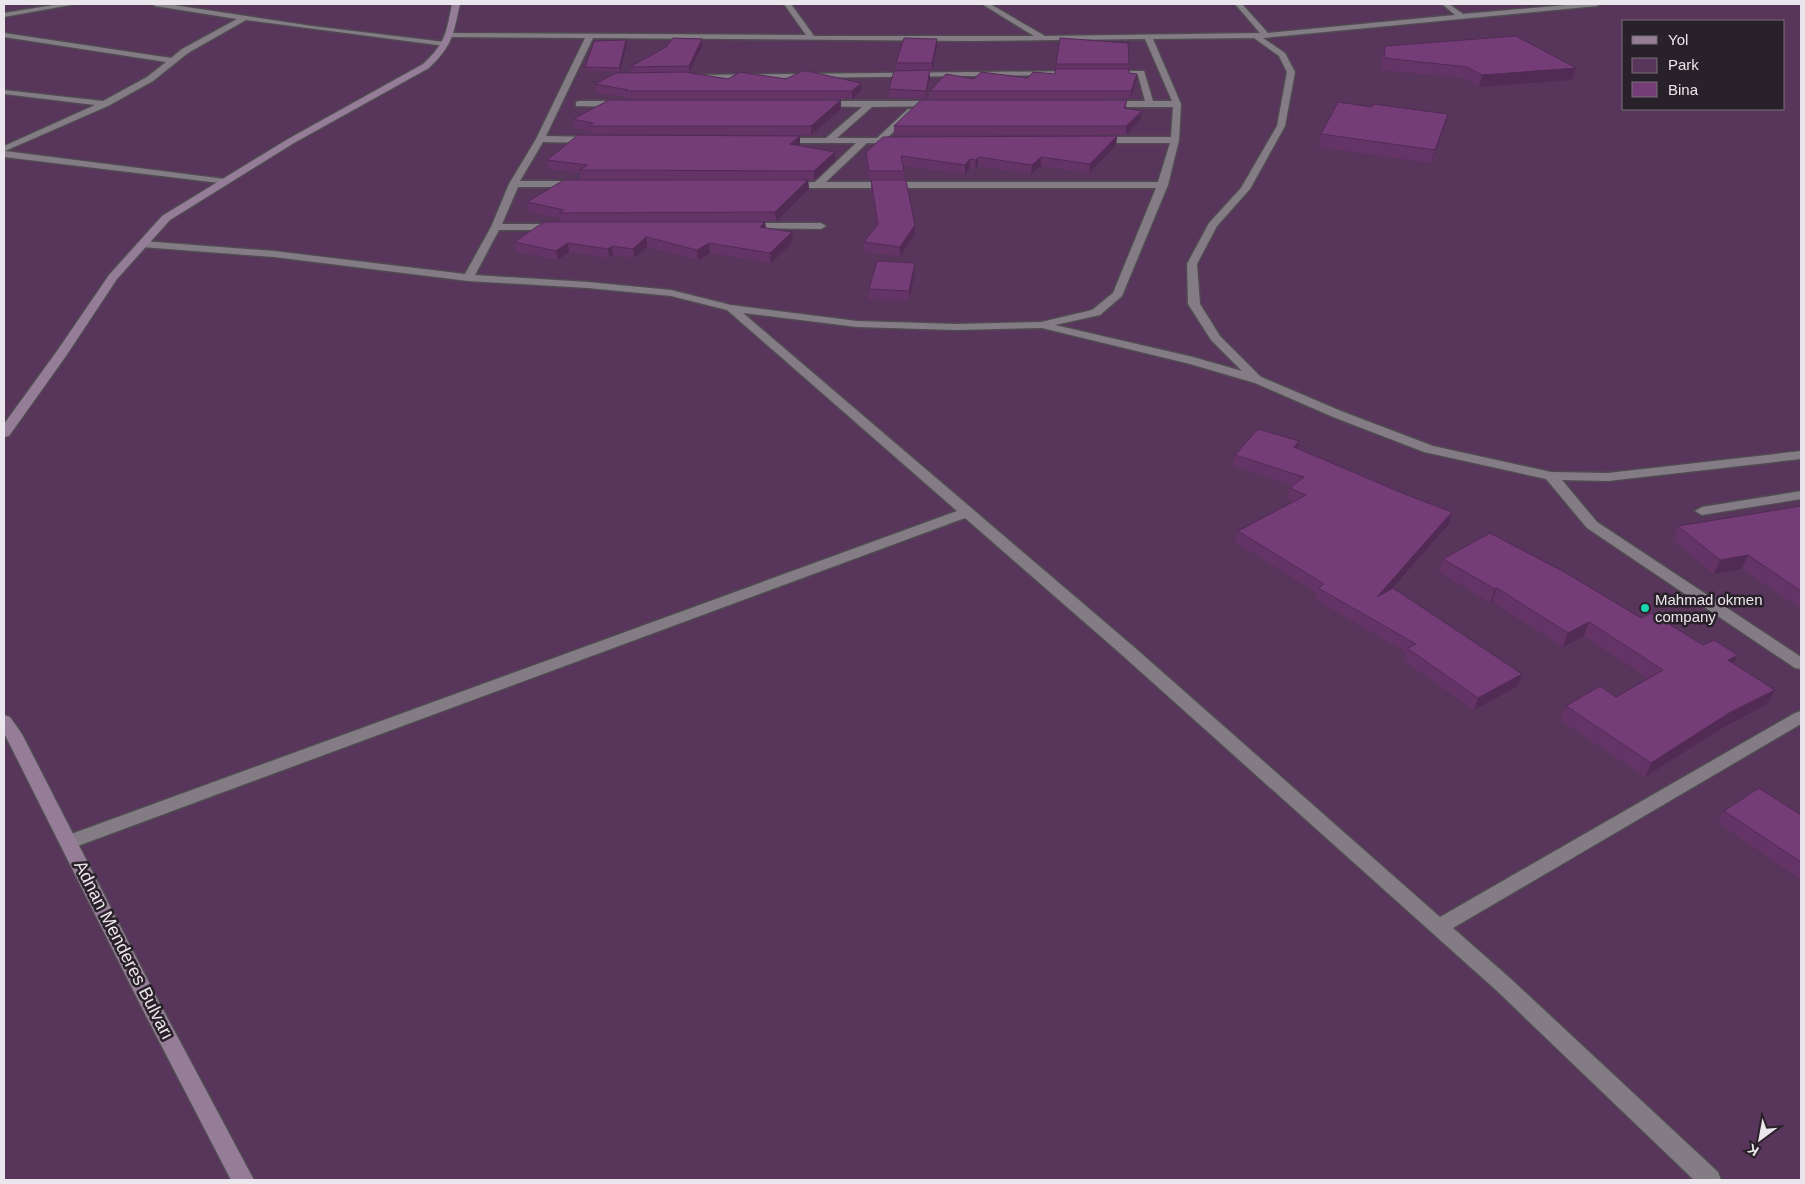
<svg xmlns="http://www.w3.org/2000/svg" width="1805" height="1184" font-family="Helvetica,sans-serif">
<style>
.green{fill:#58355b;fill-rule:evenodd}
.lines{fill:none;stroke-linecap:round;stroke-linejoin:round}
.minor-casing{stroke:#504b51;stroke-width:3}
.secondary-casing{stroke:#504b51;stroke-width:3}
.minor{fill:#847c85;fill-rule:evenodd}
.secondary{fill:#957d97;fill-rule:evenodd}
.wall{fill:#643467}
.shaded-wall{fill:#512b54}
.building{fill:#743d78;stroke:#512b54}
.poi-dot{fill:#1bd5b1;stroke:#292129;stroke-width:2}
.labels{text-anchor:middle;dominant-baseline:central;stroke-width:5;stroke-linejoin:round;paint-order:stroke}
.poi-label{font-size:15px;fill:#ebe6eb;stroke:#292129;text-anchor:start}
.near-street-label{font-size:18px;fill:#ebe6eb;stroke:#292129}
</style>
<rect width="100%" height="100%" fill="#332b33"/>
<path class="green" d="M4,4H1801V1180H4ZM1624,21H1784V109H1624Z"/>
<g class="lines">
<defs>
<path id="minor" d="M60,4H76L4,17V13Z
M152,4H167L312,26L445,42L449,44L445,46L246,20L188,53L153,81L108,106L5,151L225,179L228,180V184L4,157V146L95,105L4,94V90L103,101L147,77L166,62L4,37V33L171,58L182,49L237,19L155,6Z
M784,4H791L814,36H1034L982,4H990L1045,36L1260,33L1235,4H1242L1268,33L1455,15L1442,4H1449L1463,14L1577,4H1600L1597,6L1263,38L1285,53L1295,72L1285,126L1250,189L1217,226L1197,264L1200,304L1220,336L1261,377L1341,411L1433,446L1551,472L1608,473L1801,451V459L1608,481L1562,480L1597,522L1801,657V669L1795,668L1587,528L1546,479L1424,452L1333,417L1255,383L1190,364L1042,328L956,330L857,327L743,313L1134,647L1440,917L1795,713L1801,711V724L1453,928L1511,979L1718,1172L1721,1180H1694L1497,991L1122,655L965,518L75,847L69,849L63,847L60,842L63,837L957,511L727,310L671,296L588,288L468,281L274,257L142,247L137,244L142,241L274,251L465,274L491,227L509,184L536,139L585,38L449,37L445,35L446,33L806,35ZM593,38L971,41L1145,39L1172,101H1153L1144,71H1107V75H1138L1145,101H1106L1102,104L1106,107H1173L1171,137H1096L1092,140L1096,143H1170L1158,182H826L867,143L898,144L902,141L898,138H887L914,113V109H908L877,138H837L872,107L941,106L942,104L938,101H821L817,104L818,106L862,107L826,138H778L777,140L781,143H856L815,182L786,183L784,185L789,188H1156L1113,293L1092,310L1041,322L956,324L857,321L731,305L671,290L588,282L475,275L499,230H557L562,227L557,224H502L518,187H576L581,184L576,181H520L543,142L593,143L597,140L593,137L546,136ZM1254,38L1279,56L1287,72L1277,126L1241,188L1209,223L1187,264L1188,304L1211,340L1242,371L1193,357L1055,325L1100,315L1122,296L1168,185L1179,140L1181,104L1153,39Z
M1077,71V75H1074L690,79L686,77L690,75Z
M579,101H621L625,104L621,107L576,106V102Z
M745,223H821L826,226L821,229L741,228V224Z
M1801,491V499L1702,515L1695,511L1702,507Z"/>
<path id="secondary" d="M452,4H460C453,35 453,45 429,68L294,143L170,220L117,279L66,356L9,436L4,437V424L57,351L109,275L162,216L288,139L423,64C446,43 446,33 452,4Z
M4,715L10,717L22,734L159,1002L254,1180H231L145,1014L4,733Z"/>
</defs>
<use href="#minor" class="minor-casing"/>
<use href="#secondary" class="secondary-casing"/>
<use href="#minor" class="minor"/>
<use href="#secondary" class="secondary"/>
</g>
<path class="wall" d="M702,39L703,45L689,73H687L728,79L861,91L852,99H626V97L596,93L595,84L631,73L630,67Z
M627,44L620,72L586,71L585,67Z
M1385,46L1576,68L1572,80L1479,87L1464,78L1382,70V57Z
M937,47L932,71H930V78L925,99L889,97V89L897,71L896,63Z
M1056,64H1129L1128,69L1129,73L1137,74L1136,82L1130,99H929L930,91L974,79L1028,78L1055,74Z
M841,100V109L811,135L591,134L590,131L574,128L573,119Z
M1127,100L1126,108L1141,119L1126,135H894V126Z
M1372,107L1448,114L1445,126L1431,163L1319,147L1321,134Z
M800,136V145L799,146L835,161L814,180H808L809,189L776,221L560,222V218L529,212L527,202L707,180L581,179L580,173L549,169L547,160Z
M1117,136L1116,145L1089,173L1041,166L1031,174L978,166L975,169L970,168L965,174L903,166L904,171V180L915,225V234L900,256L864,252V242L877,225L871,189V180H869L866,161V152Z
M765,222L766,228L793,242L771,263L710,253L698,260L647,247L634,258L613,255L609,258L569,252L558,260L516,252L514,242Z
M915,273L909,301L869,299V289Z
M1298,448L1407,495L1452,512L1449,524L1391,589L1522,674L1518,686L1474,710L1403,660L1406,652L1316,600L1317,593L1235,542L1238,531L1293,502L1287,499L1290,488L1293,486L1233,466L1235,455Z
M1801,506V609L1742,569L1714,574L1673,540L1678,526Z
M1443,559L1641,618L1703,645L1738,655L1734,664L1775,690L1768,704L1722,728L1645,777L1560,720L1566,706L1616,697L1648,678L1584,636L1563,647L1492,602L1490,603L1439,572Z
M1724,811L1801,815V878L1800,879L1718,823Z"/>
<path class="shaded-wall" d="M702,39L703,45L689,73V66Z
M937,39V47L932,71V63Z
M626,40L627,44L620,72L619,68Z
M1576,68L1572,80L1479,87L1482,75Z
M930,70V78L925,99L926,91Z
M1137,74L1136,82L1130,99L1131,91Z
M861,83V91L852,99V91Z
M841,100V109L811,135V126Z
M1142,111L1141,119L1126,135V126Z
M1448,114L1445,126L1431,163L1435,150Z
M800,136V145L791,153L790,144Z
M1117,136L1116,145L1089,173L1090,164Z
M835,152V161L814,180V171Z
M978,157V166L975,169L976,160Z
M1041,157V166L1031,174L1032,165Z
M970,159V168L965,174V165Z
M808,180L809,189L776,221L775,212Z
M765,222L766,231L760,227Z
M915,225V234L900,256V247Z
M792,232L793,242L771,263L770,253Z
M646,237L647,247L634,258L633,249Z
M568,243L569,252L558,260L556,251Z
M709,243L710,253L698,260L697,250Z
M612,246L613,255L609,258L608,249Z
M915,263V273L909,301V291Z
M1299,441L1297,453L1294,447Z
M1452,512L1449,524L1374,609L1377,597Z
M1748,555L1742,569L1714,574L1720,560Z
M1497,588L1492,602L1490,603L1495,589Z
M1589,622L1584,636L1563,647L1568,633Z
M1738,655L1731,669L1728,660Z
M1522,674L1518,686L1474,710L1478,698Z
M1775,690L1768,704L1722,728L1645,777L1651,763L1729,713Z"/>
<path class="building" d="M1516,36L1576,68L1482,75L1467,67L1384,58L1385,46Z
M673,38L702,39L689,66L630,67L666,47Z
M904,38L937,39L932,63H896Z
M1060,38L1128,43L1129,64H1056Z
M626,40L619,68L585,67L594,41Z
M1055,69H1129V73L1137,74L1131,91H930L946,74L974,79L981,72L1028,78L1033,72L1055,74Z
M930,70L926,91L889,89L894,71Z
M802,71H807L861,83L852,91H625L628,90L595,84L616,73L685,72L728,79L740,72L786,79Z
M609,100H841L811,126H589L593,123L573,119Z
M921,100H1127L1124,108L1142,111L1126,126H894Z
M1338,102L1372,107L1373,104L1448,114L1435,150L1321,134Z
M578,135L800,136L790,144L835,152L814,171L579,170L588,165L547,160Z
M1117,136L1090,164L1041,157L1032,165L978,157L976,160L970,159L965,165L901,156L904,171H869L866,152L883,137Z
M564,180H808L775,212L559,213L564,210L527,202Z
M871,180H906L915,225L900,247L864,242L878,224Z
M544,222H765L760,227L792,232L770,253L709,243L697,250L646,237L633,249L612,246L608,249L568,243L556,251L514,242Z
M877,261L915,263L909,291L869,289Z
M1258,429L1299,441L1294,447L1407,495L1452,512L1377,597L1393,588L1522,674L1478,698L1407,648L1416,644L1318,588L1324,584L1238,531L1306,495L1290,488L1304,477L1235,455Z
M1801,506V591L1748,555L1720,560L1678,526Z
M1490,533L1566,573L1641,618L1651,613L1703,645L1714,640L1738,655L1728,660L1775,690L1729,713L1651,763L1566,706L1600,686L1616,697L1663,670L1589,622L1568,633L1497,588L1495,589L1443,559Z
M1759,788L1801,815V862L1724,811Z"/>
<circle class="poi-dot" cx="1645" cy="608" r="5"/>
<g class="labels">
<g class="poi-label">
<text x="1655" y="599">Mahmad okmen<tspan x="1655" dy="17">company</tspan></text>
</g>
<g class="near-street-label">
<text transform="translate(124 950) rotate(63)">Adnan Menderes Bulvarı</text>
</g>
</g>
<rect width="1805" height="1184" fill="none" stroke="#ebe6eb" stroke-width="10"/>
<rect x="1622" y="20" width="162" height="90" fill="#292129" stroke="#777077"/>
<rect x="1632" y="36" width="25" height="8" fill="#957d97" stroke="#777077"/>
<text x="1668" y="45" font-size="15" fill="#ebe6eb">Yol</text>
<rect x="1632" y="58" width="25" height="15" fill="#58355b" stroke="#777077"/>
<text x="1668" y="70" font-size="15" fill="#ebe6eb">Park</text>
<rect x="1632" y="82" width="25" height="15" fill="#743d78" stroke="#777077"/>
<text x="1668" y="95" font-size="15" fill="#ebe6eb">Bina</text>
<g transform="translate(1760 1139) rotate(212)" stroke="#292129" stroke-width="4" paint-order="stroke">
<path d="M0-4L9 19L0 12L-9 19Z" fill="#ebe6eb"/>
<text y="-8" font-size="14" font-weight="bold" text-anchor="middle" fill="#ebe6eb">K</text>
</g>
</svg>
